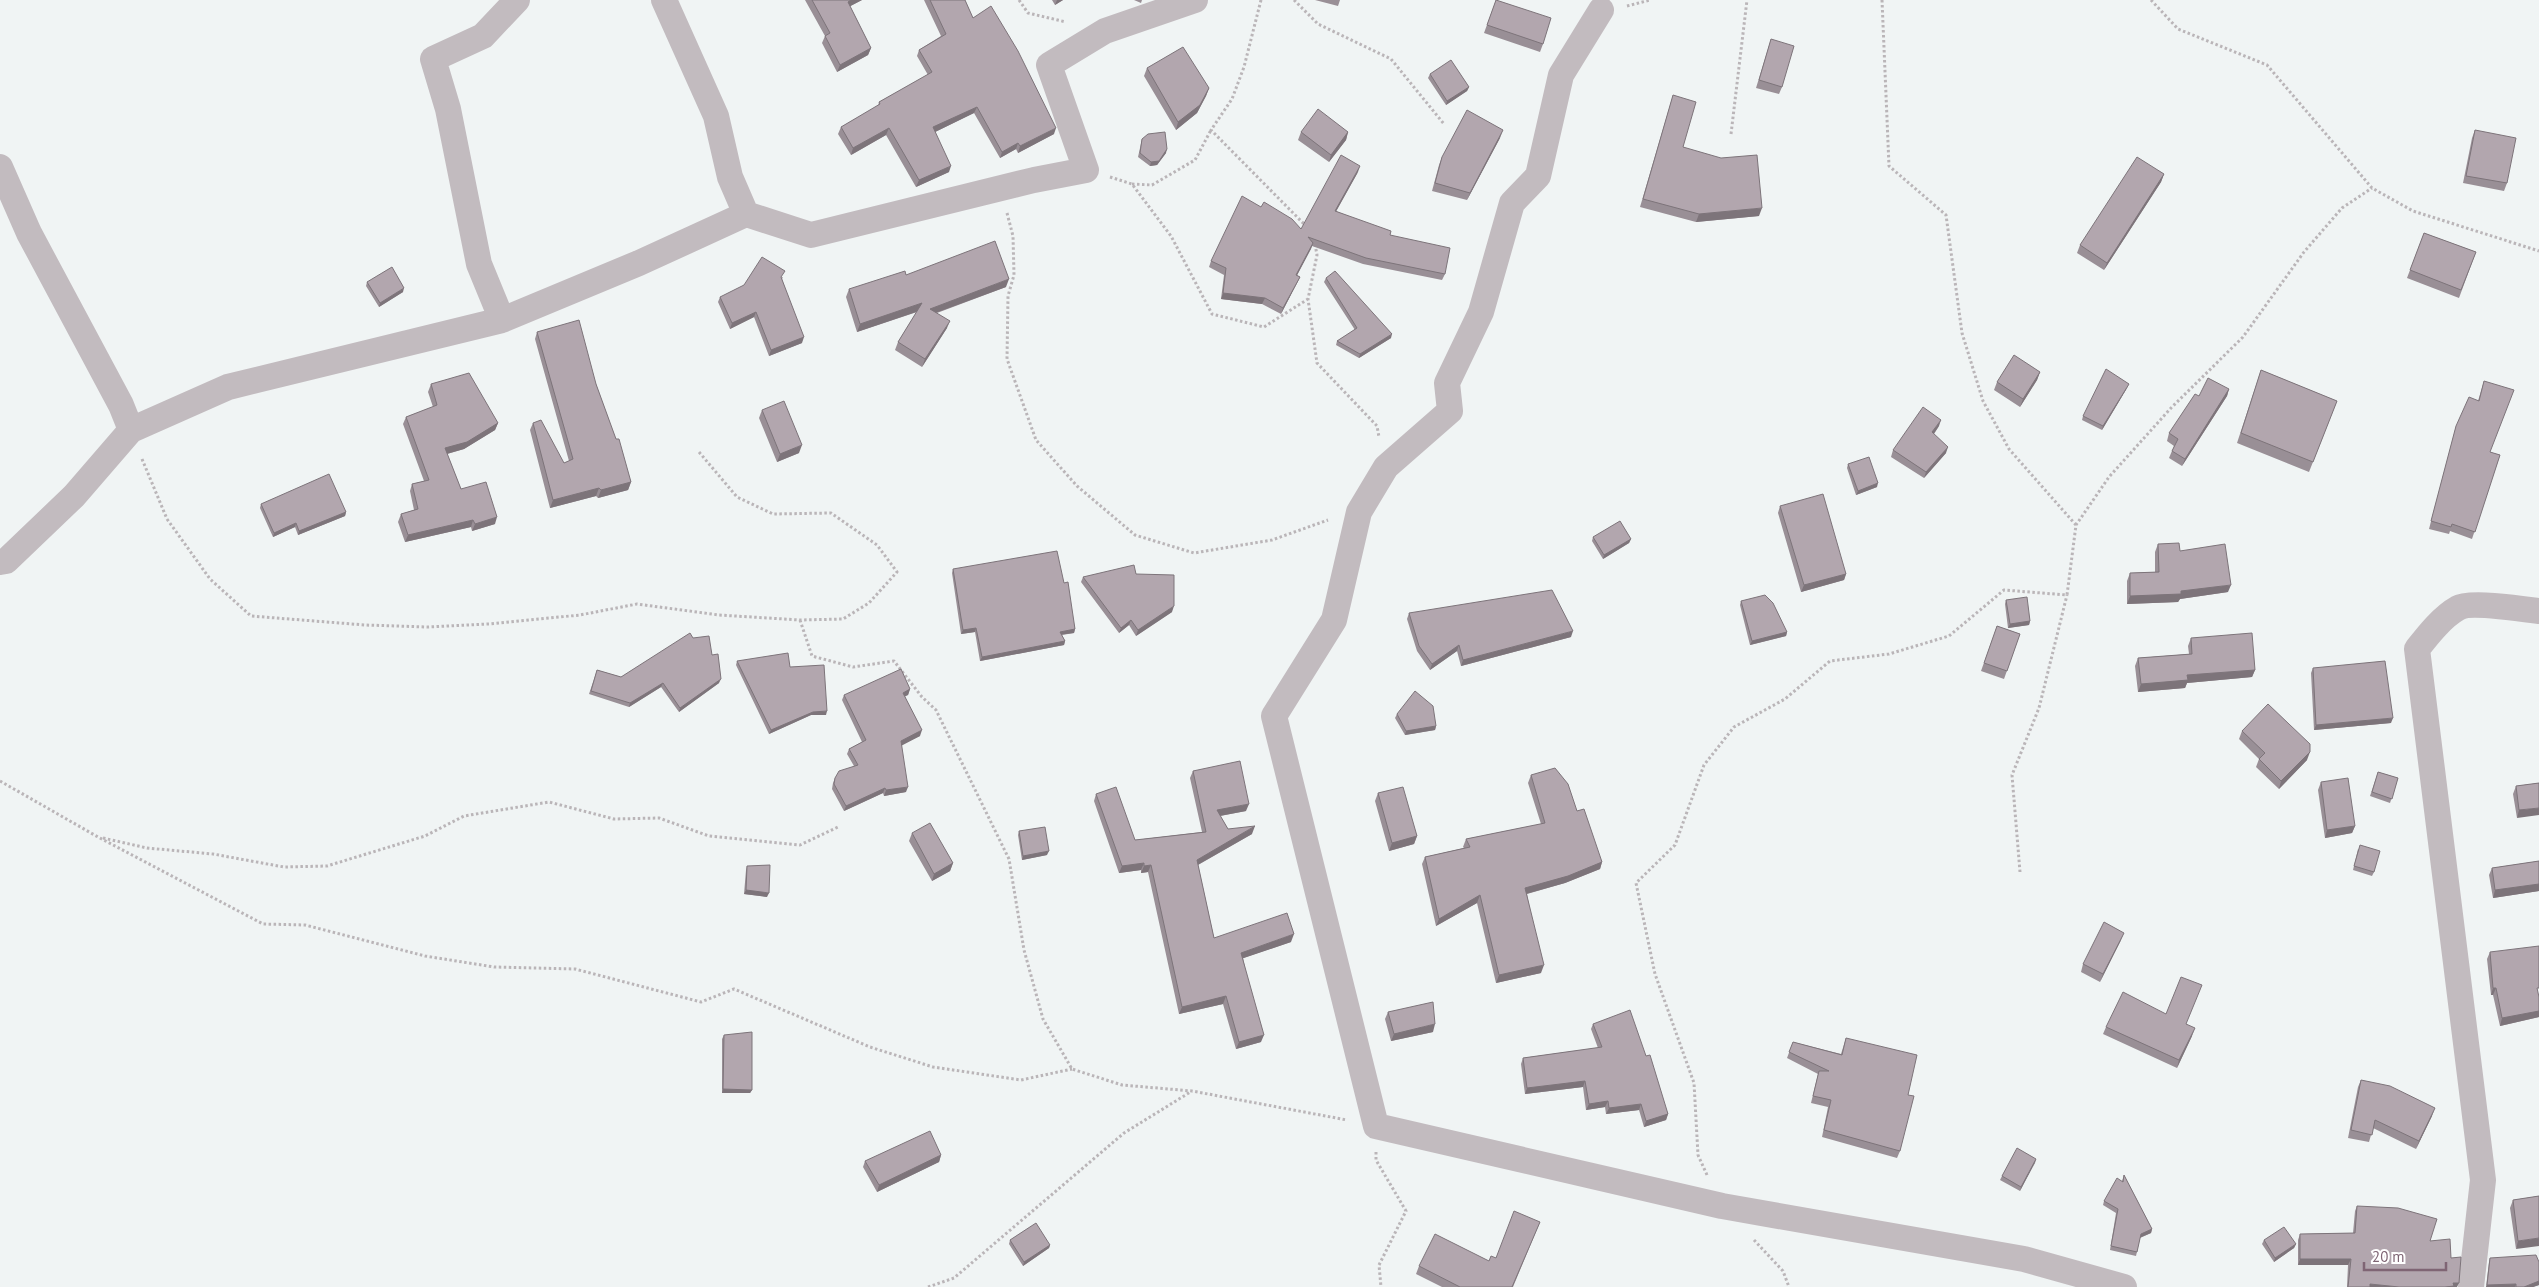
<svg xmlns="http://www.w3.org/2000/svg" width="2539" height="1287" font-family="'PT Sans',sans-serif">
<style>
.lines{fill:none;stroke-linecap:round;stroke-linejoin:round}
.path{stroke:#bab5b8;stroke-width:3;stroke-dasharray:2.5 2.5;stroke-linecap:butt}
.minor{stroke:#c2bbbf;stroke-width:26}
.wall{fill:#998f96}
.shaded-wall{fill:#7d747a}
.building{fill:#b2a6ae;stroke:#7d747a}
</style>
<rect width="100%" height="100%" fill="#f0f4f4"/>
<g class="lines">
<path class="path" d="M1019,0L1028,13L1066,22
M1261,0L1244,67L1232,99L1211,130L1306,226
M1294,0L1318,24L1391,59L1444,124
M1882,0L1889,166L1946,215L1962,333L1983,401L2009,449L2076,525
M2151,0L2178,29L2267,65L2372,188L2413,211L2539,251
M1627,6L1650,0
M1731,134L1747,0
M1110,177L1132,184L1171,236L1212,314L1264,327L1308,299
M1132,184L1152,185L1195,160L1211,130
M1007,213L1013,236L1014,275L1008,296L1007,359L1036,440L1077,486L1135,535L1194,553L1272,540L1328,520
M1315,244L1317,255L1308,299L1317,363L1377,426L1379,437
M142,459L167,519L210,579L251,616L365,625L427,627L489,624L580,615L637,604L719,615L800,620L843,619L869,603L897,572L877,545L831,513L773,514L737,497L699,452
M800,620L812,656L853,667L894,661L922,697L936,710L1009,859L1024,950L1043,1019L1072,1069L1122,1085L1192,1091L1347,1120
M0,781L98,837L263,924L305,925L425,956L494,967L575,969L701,1002L734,989L870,1047L933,1067L1021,1080L1072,1069
M103,838L147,848L213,854L284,867L327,866L425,836L464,816L549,802L614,819L659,818L709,836L800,845L838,827
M2020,872L2012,775L2039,708L2067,595
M1376,1152V1160L1406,1211L1379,1265L1381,1287
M1707,1175L1698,1155L1694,1083L1655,974L1636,883L1675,845L1704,765L1734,727L1785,699L1830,661L1889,654L1949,636L2004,590L2067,595L2076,525L2109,477L2171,408L2243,337L2304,252L2342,208L2372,188
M1754,1240L1783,1271L1789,1287
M928,1287L954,1278L1124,1133L1192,1091"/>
<path class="minor" d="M664,0L716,116L730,177L746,214
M1601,10L1561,75L1538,176L1512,203L1481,312L1447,383L1450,411L1386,467L1359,512L1334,620L1274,716L1376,1126L1722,1206L2024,1259L2124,1287
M0,167L29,233L121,405L131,430
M502,320L479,264L448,109L433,59L483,36L517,0
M0,562L6,561L74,496L131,430L228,387L502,320L639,263L746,214L811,235L1034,180L1086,170L1049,65L1105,31L1195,0
M2471,1287L2483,1180L2417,649C2428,635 2442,617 2458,608C2469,601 2524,609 2539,611"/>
</g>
<path class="wall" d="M805,0H862L850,6L871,48L868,55L837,72L822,43L825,36Z
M924,0H965L973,18L1054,134L1018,153L1016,149L1000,158L974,113L935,132L949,172L916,187L886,135L851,155L838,134L841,127L878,106L879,102L928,75L917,56L919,50L941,36Z
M1052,0H1063L1055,5Z
M1134,0H1142L1141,3Z
M1315,0H1340L1338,6Z
M1496,0L1543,44L1540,52L1484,33Z
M1771,39L1782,87L1779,94L1756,88Z
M1147,68L1209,88L1206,96L1197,113L1176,130L1144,76Z
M1430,74L1469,87L1467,91L1446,105L1428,78Z
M1673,95L1683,147L1759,216L1696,222L1640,207Z
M2475,130L2507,183L2504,191L2463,183L2472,138Z
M1301,132H1348L1346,140L1329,162L1298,140Z
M1500,138L1467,200L1432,191L1439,165L1442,157Z
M1142,139L1166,153L1157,165L1150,166L1138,157Z
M1358,172L1336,211L1390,235L1445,274L1442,280L1363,264L1312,246L1297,275L1300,277L1297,283L1281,314L1262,304L1221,299L1224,275L1209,267L1211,261L1301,229Z
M2164,174L2161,182L2104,270L2077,253L2080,245Z
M2424,233L2476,252L2459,298L2407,278Z
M906,275L1006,287L937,313L947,328L922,367L895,350L898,342L917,312L857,332L846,297L849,289Z
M783,277L782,279L802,343L769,356L754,317L730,329L718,302L720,297Z
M1326,278L1391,338L1359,358L1336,345L1337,341L1355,330L1324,282Z
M367,282L403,292L379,307L366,286Z
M537,332L596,384L631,482L628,490L598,498L596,496L550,508L530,430L533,423L564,463L569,461L535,339Z
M2261,370L2337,401L2309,472L2237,443Z
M2040,372L2037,380L2020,407L1994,390L1997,382Z
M2484,381L2490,452L2500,455L2472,539L2450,531L2449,534L2429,529L2454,434L2456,426L2478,401Z
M431,384L498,423L495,430L464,449L447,454L461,489L495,524L472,531L471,527L405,542L398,522L401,514L414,510L410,491L412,484L424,481L403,424L406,417L433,407L428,392Z
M2127,388L2102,430L2082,420L2083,416Z
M2229,389L2227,396L2182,466L2169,458L2174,446L2167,441L2169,433L2199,396Z
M762,410L799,453L777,462L759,418Z
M1939,426L1934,434L1946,453L1924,478L1891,457L1893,450Z
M1848,464L1877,487L1856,495L1847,468Z
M261,504L346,512L345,516L298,535L295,527L273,537L260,508Z
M1780,506L1846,574L1844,580L1801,592L1778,513Z
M1593,537L1631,539L1629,543L1603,559L1592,541Z
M2158,544L2180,551L2228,592L2180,599L2178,602L2127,604V581L2130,573L2155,572V552Z
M953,569L1064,583L1075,629L1074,633L1062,635L1065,641L1064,645L980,661L975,632L961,634L952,573Z
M1136,574L1172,612L1136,636L1129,625L1119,633L1081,582L1083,577Z
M2006,600L2030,621L2029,625L2008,628L2005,604Z
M1741,601L1787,632L1786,636L1750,645L1740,605Z
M1409,613L1571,637L1461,666L1457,651L1430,670L1417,651L1407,619Z
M1997,626L2020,634L2004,679L1981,671Z
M693,638L712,655L719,683L679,712L661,687L629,707L589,694L597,670L621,677Z
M2191,638L2255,670L2252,677L2187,683L2185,688L2138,692L2135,666L2138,658L2189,654L2188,646Z
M737,661L790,667L826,715H811L769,734L736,665Z
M2313,668L2391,723L2314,730L2311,673Z
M910,689L908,695L905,696L920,736L901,745L906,792L884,796L883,793L844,811L832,789L833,783L835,778L854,766L847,754L849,749L862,742L842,700L844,695Z
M1397,714L1436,726L1435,730L1405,735L1395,718Z
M2242,731L2307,760L2279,789L2256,767L2259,759L2239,739Z
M1193,771L1246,811L1220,816L1228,829L1252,834L1198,865L1214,938L1291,942L1243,958L1261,1042L1236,1049L1223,1004L1179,1014L1148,872L1141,873V870L1119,873L1094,801L1096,794L1135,840L1202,832L1190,778Z
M2378,772L2398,778L2390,803L2370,796Z
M1531,775L1577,811L1602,862L1600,869L1565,883L1527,894L1541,973L1496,983L1477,903L1436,926L1422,864L1425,857L1464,848L1463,847L1466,839L1541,824L1528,783Z
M2321,782L2355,826L2352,833L2325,838L2318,790Z
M2539,783L2517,818L2513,794L2516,786Z
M1378,793L1417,836L1414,844L1389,851L1375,801Z
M1019,831L1047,855L1022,860L1018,835Z
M912,833L953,863L950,871L932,881L909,841Z
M2358,849L2374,872L2372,876L2353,870Z
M2539,861V891L2493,898L2489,875L2492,868Z
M747,866L767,897L744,894L746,870Z
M2121,940L2100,982L2081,972L2083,964Z
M2490,952L2539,997V1017L2500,1026L2493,995H2491L2487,959Z
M1388,1012L1433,1032L1391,1041L1385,1019Z
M1593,1024L1646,1056L1668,1114L1666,1120L1644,1127L1639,1110L1606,1114L1605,1107L1586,1110L1583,1087L1525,1094L1521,1064L1523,1058L1598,1048L1591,1029Z
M2187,1024L2192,1036L2177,1068L2103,1034L2106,1027Z
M724,1035L752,1090L750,1093H722V1039Z
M1846,1038L1908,1095L1900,1151L1897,1158L1822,1137L1828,1107L1811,1103L1818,1074L1787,1058L1793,1042L1841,1054Z
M2361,1080L2432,1116L2416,1149L2373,1128L2369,1142L2348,1138L2358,1087Z
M941,1155L939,1162L877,1192L863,1167L865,1161Z
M2036,1159L2020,1191L2000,1180L2002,1176Z
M2124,1175L2152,1229L2151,1233L2140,1238L2136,1256L2110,1250L2116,1213L2103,1205L2104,1201L2122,1181Z
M2539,1196L2516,1249L2510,1208L2513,1200Z
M2357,1206L2430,1241L2451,1258L2457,1287H2347L2348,1265H2298V1240L2300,1234L2353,1233L2355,1211Z
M1540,1222L1513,1287H1442L1416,1274L1419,1266L1489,1261L1496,1258Z
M1010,1240L1050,1245L1049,1248L1023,1266L1009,1244Z
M2264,1240L2296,1244L2294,1248L2274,1262L2262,1244Z
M2490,1258L2539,1262V1285L2533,1287H2486L2489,1262Z"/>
<path class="shaded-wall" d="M851,0H862L845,9L848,2Z
M1057,0H1063L1055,5Z
M871,48L868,55L837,72L840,65Z
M1469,87L1467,91L1446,105L1447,101Z
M1209,88L1206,96L1197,113L1176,130L1178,122Z
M977,107L974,113L931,134L933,127Z
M889,128L886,135L851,155L853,148Z
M1056,128L1054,134L1018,153L1020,146Z
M1503,130L1500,138L1467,200L1470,193Z
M1348,132L1346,140L1329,162L1331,155Z
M1018,143L1016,149L1000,158L1002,152Z
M1167,149L1166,153L1157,165L1150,166L1151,162Z
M951,166L949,172L916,187L919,180Z
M1360,166L1358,172L1333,217L1335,211Z
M2164,174L2161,182L2104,270L2107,263Z
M1762,208L1759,216L1696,222L1699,214Z
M1313,243L1311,249L1294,281L1296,275Z
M1300,277L1297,283L1281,314L1283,308Z
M1009,279L1006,287L927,316L930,309Z
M404,288L403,292L379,307L380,303Z
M1223,293L1265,298L1262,304L1221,299Z
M922,303L919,311L857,332L860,324Z
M756,312L754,317L730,329L732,323Z
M950,321L947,328L922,367L925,359Z
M1392,334L1391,338L1359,358L1360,354Z
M804,337L802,343L769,356L771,350Z
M2040,372L2037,380L2020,407L2023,399Z
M2129,384L2127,388L2102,430L2103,426Z
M2229,389L2227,396L2182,466L2185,459Z
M1941,420L1939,426L1930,439L1932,432Z
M498,423L495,430L464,449L443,455L445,448Z
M802,445L799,453L777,462L780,454Z
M1948,447L1946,453L1924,478L1926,472Z
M631,482L628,490L598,498L601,490Z
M1878,483L1877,487L1856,495L1858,491Z
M599,488L596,496L550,508L553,500Z
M346,512L345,516L298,535L299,531Z
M497,517L495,524L472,531L475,524Z
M473,520L471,527L405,542L408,535Z
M296,523L295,527L273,537L274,533Z
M1631,539L1629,543L1603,559L1604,555Z
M1846,574L1844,580L1801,592L1804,585Z
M2231,585L2228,592L2180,599L2178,602L2127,604L2130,596L2181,591Z
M1174,606L1172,612L1136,636L1138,630Z
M1131,620L1129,625L1119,633L1121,628Z
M2030,621L2029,625L2008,628L2010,624Z
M976,628L975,632L961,634L963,630Z
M1075,629L1074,633L1058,635L1060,632Z
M1573,631L1571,637L1461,666L1463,660Z
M1787,632L1786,636L1750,645L1752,641Z
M1065,641L1064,645L980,661L982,657Z
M1459,645L1457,651L1430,670L1432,664Z
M2255,670L2252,677L2187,683L2185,688L2138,692L2141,684L2187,675Z
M721,679L719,683L679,712L680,708Z
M663,683L661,687L629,707L630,703Z
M910,689L908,695L901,698L903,693Z
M827,711L826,715H811L769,734L771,730L813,712Z
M2393,718L2391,723L2314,730L2316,725Z
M1436,726L1435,730L1405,735L1406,731Z
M922,730L920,736L899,747L901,741Z
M2310,752L2307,760L2279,789L2281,781Z
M908,787L906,792L884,796L886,790Z
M885,788L883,793L844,811L846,806Z
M1249,804L1246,811L1214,817L1217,810Z
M2539,808V815L2517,818L2519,810Z
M1255,826L1252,834L1194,867L1197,860Z
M2355,826L2352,833L2325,838L2327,830Z
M1417,836L1414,844L1389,851L1392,843Z
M1049,851L1047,855L1022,860L1023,856Z
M1602,862L1600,869L1565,883L1522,895L1525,888Z
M953,863L950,871L932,881L934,874Z
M1144,863L1141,870L1119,873L1122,866Z
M1151,865L1148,872L1141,873L1144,866Z
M2539,884V891L2493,898L2495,890Z
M746,890L769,893L767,897L744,894Z
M1480,895L1477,903L1436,926L1439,919Z
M2124,933L2121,940L2100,982L2103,974Z
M1294,934L1291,942L1238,960L1241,953Z
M1544,965L1541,973L1496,983L1499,975Z
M2493,988H2496L2493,995H2491Z
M1226,996L1223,1004L1179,1014L1182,1007Z
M2539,1011V1017L2500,1026L2502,1018Z
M1435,1024L1433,1032L1391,1041L1394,1034Z
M2195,1028L2192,1036L2177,1068L2179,1060Z
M1264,1035L1261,1042L1236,1049L1239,1042Z
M1585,1081L1583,1087L1525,1094L1527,1088Z
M723,1089L752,1090L750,1093H722Z
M1608,1101L1605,1107L1586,1110L1589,1104Z
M1641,1104L1639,1110L1606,1114L1609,1108Z
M2435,1108L2432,1116L2416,1149L2419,1141Z
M1668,1114L1666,1120L1644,1127L1646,1121Z
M941,1155L939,1162L877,1192L879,1185Z
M2036,1159L2035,1163L2020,1191L2021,1187Z
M2152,1229L2151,1233L2139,1238L2141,1234Z
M2539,1238V1246L2516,1249L2518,1241Z
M2296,1244L2294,1248L2274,1262L2275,1258Z
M1050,1245L1049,1248L1023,1266L1024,1262Z
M2300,1259H2351L2348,1265H2298Z
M2539,1281V1285L2533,1287H2524Z
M2453,1283H2459L2457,1287H2445Z
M2370,1284L2399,1287H2369Z
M2516,1284L2515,1287H2486L2487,1285Z"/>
<path class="building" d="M812,0H851L848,2L871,48L840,65L825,36L830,33Z
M930,0H965L973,18L991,6L1018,51L1056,128L1020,146L1018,143L1002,152L977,107L933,127L951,166L919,180L889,128L853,148L841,127L880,104L879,102L932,72L919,50L946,34Z
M1496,0L1551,18L1543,44L1487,25Z
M1771,39L1794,46L1782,87L1759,80Z
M1183,47L1209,88L1200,105L1178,122L1147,68Z
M1451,60L1469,87L1447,101L1430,74Z
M1673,95L1696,102L1683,147L1721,158L1757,155L1762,208L1699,214L1643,199Z
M1318,109L1348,132L1331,155L1301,132Z
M1467,110L1503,130L1470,193L1435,183L1442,157Z
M2475,130L2516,138L2507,183L2466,176Z
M1165,132L1167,149L1159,161L1151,162L1140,153L1142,139L1148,134Z
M1341,155L1360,166L1335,211L1391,231L1390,235L1450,248L1445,274L1366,258L1308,237L1313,243L1296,275L1300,277L1283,308L1265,298L1223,293L1226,268L1211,261L1242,196L1261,207L1264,202L1292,219L1301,229Z
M2137,157L2164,174L2107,263L2080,245Z
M2424,233L2476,252L2461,290L2410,270Z
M995,241L1009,279L930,309L950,321L925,359L898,342L922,303L860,324L849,289L905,271L906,275Z
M762,257L785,271L781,277L804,337L771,350L756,312L732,323L720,297L744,285Z
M392,267L404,288L380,303L367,282Z
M1335,271L1392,334L1360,354L1337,341L1357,328L1326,278Z
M579,320L596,384L616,439H619L631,482L601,490L599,488L553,500L533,423L541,420L564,463L573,459L537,332Z
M2014,355L2040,372L2023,399L1997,382Z
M2106,369L2129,384L2103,426L2083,416Z
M2261,370L2337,401L2313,462L2241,433Z
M469,373L498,423L467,442L445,448L461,489L486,482L497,517L475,524L473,520L408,535L401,514L418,509L412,484L429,480L406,417L437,405L431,384Z
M2208,378L2229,389L2185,459L2172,451L2178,439L2169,433L2195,394L2199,396Z
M2484,381L2514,390L2490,452L2500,455L2475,532L2452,524L2451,527L2431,521L2456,426L2469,397L2479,401Z
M784,401L802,445L780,454L762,410Z
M1923,407L1941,420L1932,432L1948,447L1926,472L1893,450Z
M1869,457L1878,483L1858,491L1848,464Z
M329,474L346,512L299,531L296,523L274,533L261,504Z
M1823,494L1846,574L1804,585L1780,506Z
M1620,521L1631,539L1604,555L1593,537Z
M2179,543L2180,551L2225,544L2231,585L2181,591V594L2130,596V573L2159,572L2158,544Z
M1057,551L1064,583L1068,582L1075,629L1060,632L1065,641L982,657L976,628L963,630L953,569Z
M1134,565L1136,574L1174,575V606L1138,630L1131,620L1121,628L1083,577Z
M1552,590L1573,631L1463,660L1459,645L1432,664L1419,646L1409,613Z
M1765,595L1773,603L1787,632L1752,641L1741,601Z
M2027,597L2030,621L2010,624L2006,600Z
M1997,626L2020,634L2007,671L1984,663Z
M690,633L693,638L709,636L712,655L718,654L721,679L680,708L663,683L630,703L591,691L597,670L621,677Z
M2252,633L2255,670L2187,675L2188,680L2141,684L2138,658L2192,654L2191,638Z
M788,653L790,667L824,665L827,711L813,712L771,730L737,661Z
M2385,661L2393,718L2316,725L2313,668Z
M901,669L910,689L903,693L922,730L901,741L908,787L886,790L885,788L846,806L834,784L835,778L839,771L858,765L849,749L866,740L844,695Z
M1415,691L1433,706L1436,726L1406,731L1397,714Z
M2268,704L2310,744V752L2281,781L2259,759L2265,753L2242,731Z
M1240,761L1249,804L1217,810L1228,829L1255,826L1197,860L1214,938L1287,913L1294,934L1241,953L1264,1035L1239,1042L1226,996L1182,1007L1151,865L1144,866V863L1122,866L1096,794L1116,787L1135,840L1206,832L1193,771Z
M1555,768L1568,784L1577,811L1584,809L1602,862L1568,876L1525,888L1544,965L1499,975L1480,895L1439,919L1425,857L1470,847L1466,839L1545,823L1531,775Z
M2378,772L2398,778L2392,799L2372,792Z
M2348,778L2355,826L2327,830L2321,782Z
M2539,783V808L2519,810L2516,786Z
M1403,787L1417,836L1392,843L1378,793Z
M930,823L953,863L934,874L912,833Z
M1045,827L1049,851L1023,856L1019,831Z
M2360,845L2380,851L2374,872L2354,866Z
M2539,861V884L2495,890L2492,868Z
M770,865L769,893L746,890L747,866Z
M2104,922L2124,933L2103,974L2083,964Z
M2539,946V988H2537L2539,997V1011L2502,1018L2496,988H2493L2490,952Z
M2181,977L2202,985L2186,1024L2195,1028L2179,1060L2106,1027L2123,992L2166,1014Z
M1433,1002L1435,1024L1394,1034L1388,1012Z
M1630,1010L1646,1056L1650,1055L1668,1114L1646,1121L1641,1104L1609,1108L1608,1101L1589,1104L1585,1081L1527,1088L1523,1058L1602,1047L1593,1024Z
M752,1032V1090L723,1089L724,1035Z
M1846,1038L1917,1055L1908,1095L1914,1096L1900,1151L1824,1130L1831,1100L1813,1096L1819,1071H1829L1789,1052L1793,1042L1842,1055Z
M2361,1080L2390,1086L2435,1108L2419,1141L2375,1120L2372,1135L2351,1130Z
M930,1131L941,1155L879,1185L865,1161Z
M2017,1148L2036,1159L2021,1187L2002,1176Z
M2124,1175L2152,1229L2141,1234L2137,1252L2111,1246L2118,1209L2104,1201L2117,1178L2123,1182Z
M2539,1196V1238L2518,1241L2513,1200Z
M2357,1206L2398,1208L2437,1219L2430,1241L2450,1239L2451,1258L2461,1257L2459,1283H2453L2454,1286L2445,1287H2399L2370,1284V1287H2348L2351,1259H2300V1234L2355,1233Z
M1514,1211L1540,1222L1512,1287H1460L1419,1266L1435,1234L1489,1261L1491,1256L1496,1258Z
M1036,1223L1050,1245L1024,1262L1010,1240Z
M2284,1227L2296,1244L2275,1258L2264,1240Z
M2536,1255L2539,1262V1281L2524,1287H2516V1284L2487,1285L2490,1258Z"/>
<path d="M2364 1262v8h82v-8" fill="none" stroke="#7f6574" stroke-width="2.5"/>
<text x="2372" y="1262" font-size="15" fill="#7f6574" stroke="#ffffff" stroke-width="4" paint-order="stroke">20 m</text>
</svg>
